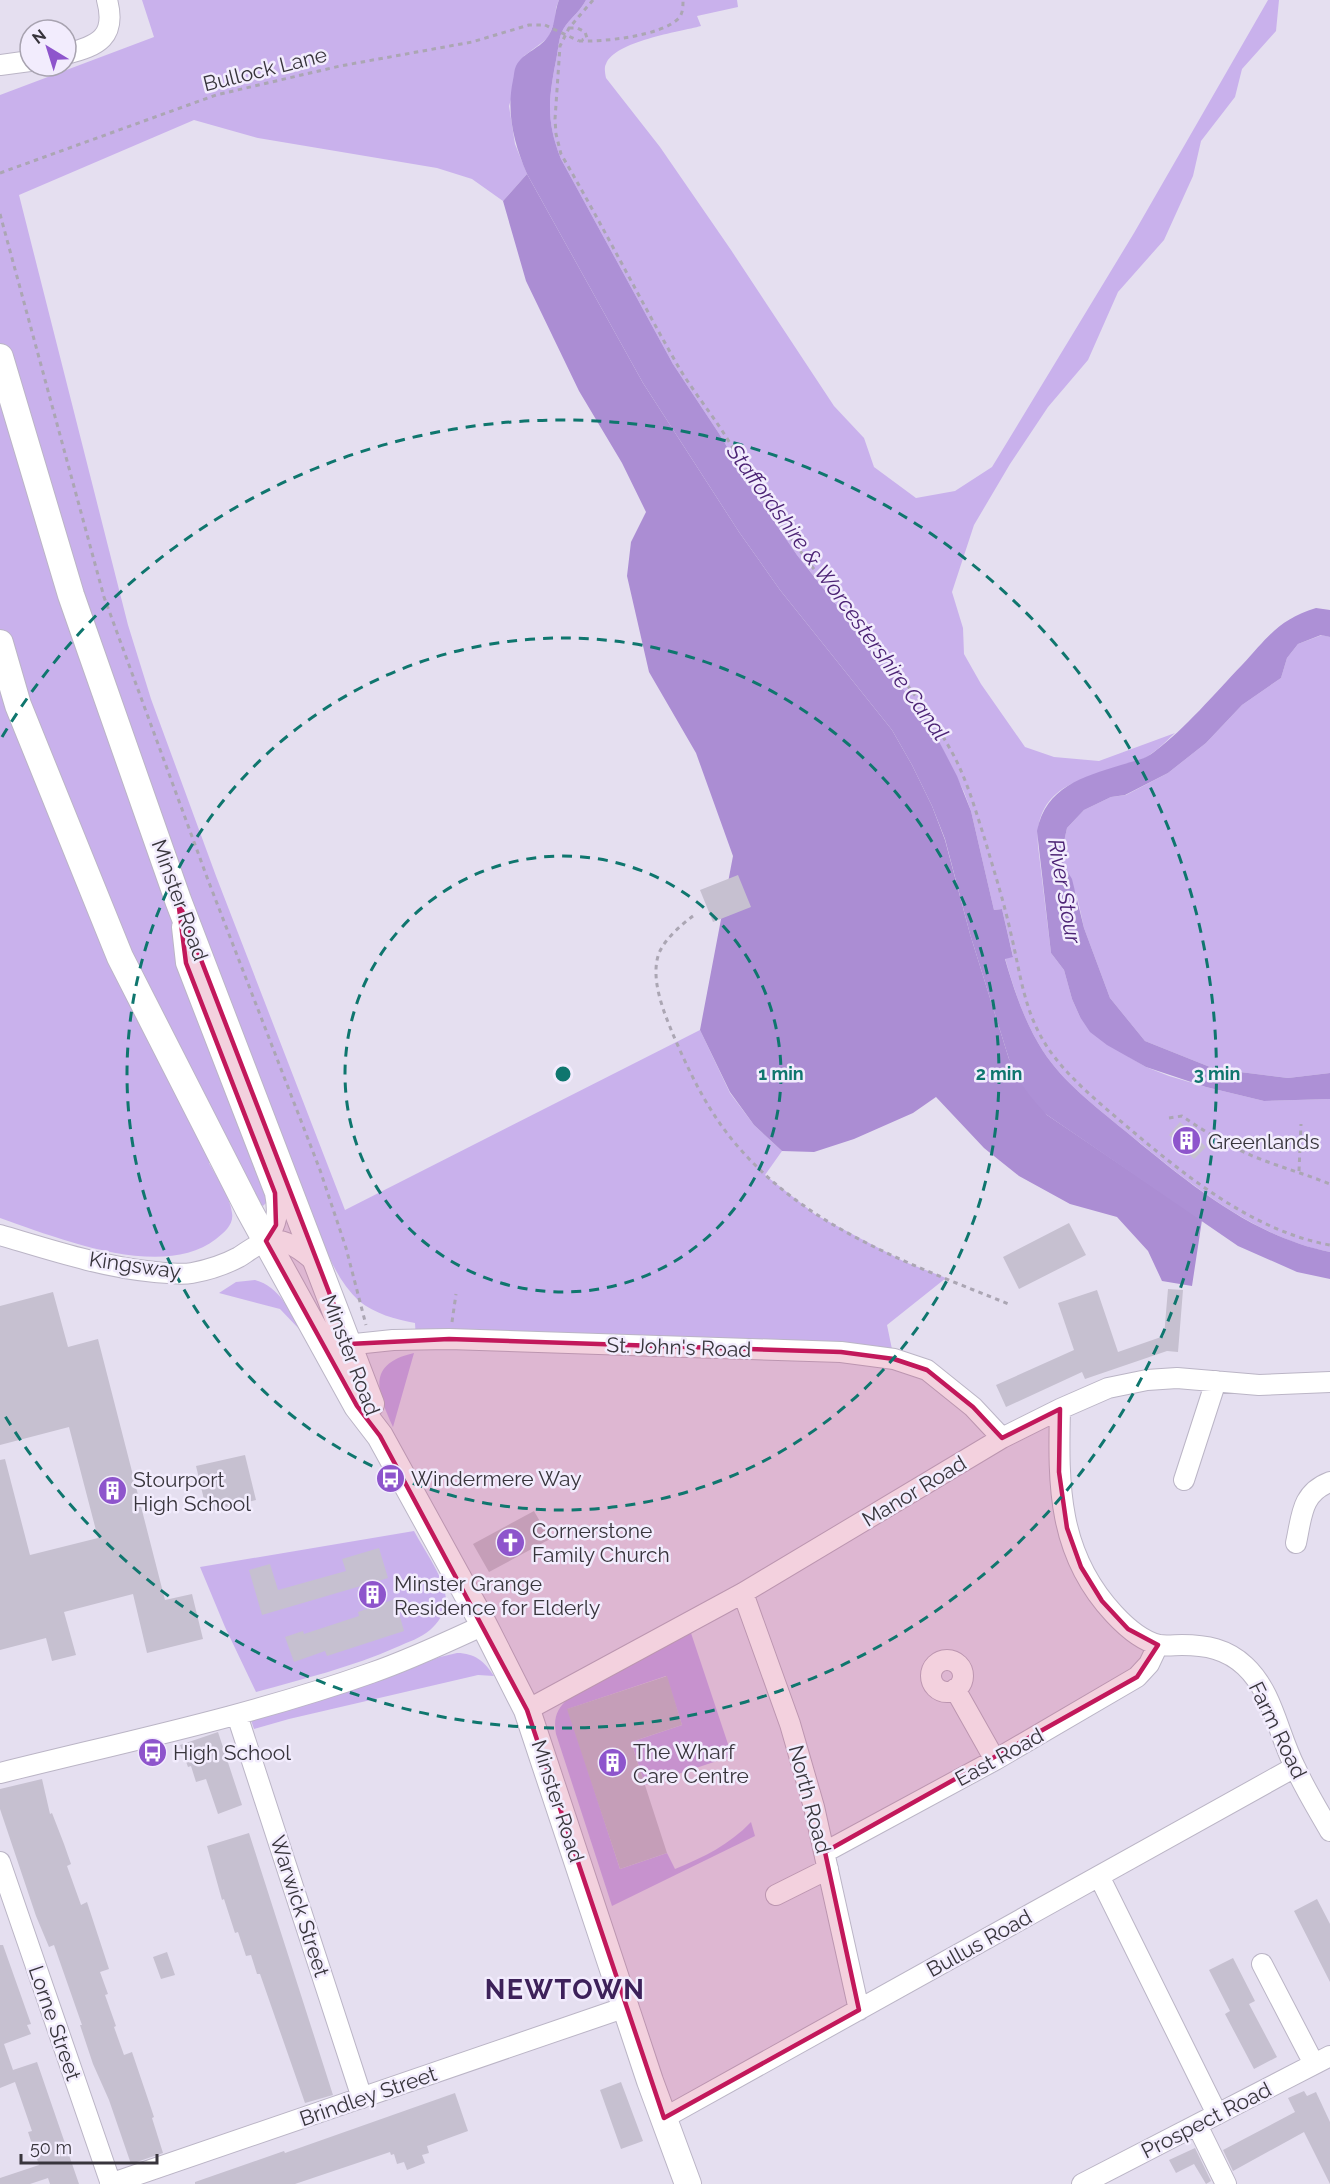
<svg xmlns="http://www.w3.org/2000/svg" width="1330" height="2184" font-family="Raleway,sans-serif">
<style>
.green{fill:#c9b1ec}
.forest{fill:#ab8dd3}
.water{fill:#ad90d6}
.building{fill:#c6c0d0}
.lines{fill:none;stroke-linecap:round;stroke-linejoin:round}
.minor-casing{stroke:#bbb5c6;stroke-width:22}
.major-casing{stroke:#bbb5c6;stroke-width:28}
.path{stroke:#aba6b3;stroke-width:3;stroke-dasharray:4.5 4.5;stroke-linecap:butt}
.minor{stroke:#fff;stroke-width:20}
.major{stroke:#fff;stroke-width:26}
.path-bridge{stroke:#aba6b3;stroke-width:3;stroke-dasharray:4.5 4.5;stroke-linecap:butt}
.marked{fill:#c2185b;fill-opacity:0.2;stroke:#c2185b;stroke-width:4.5;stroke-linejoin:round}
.ring{fill:none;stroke:#0f766e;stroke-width:3;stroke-dasharray:10 8}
.labels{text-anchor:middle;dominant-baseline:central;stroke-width:5;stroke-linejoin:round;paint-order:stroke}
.street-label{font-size:21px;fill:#38353c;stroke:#f2ecfd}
.poi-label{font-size:21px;fill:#38353c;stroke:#f2ecfd;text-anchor:start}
.water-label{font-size:22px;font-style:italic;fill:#4c2375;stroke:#f2ecfd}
.district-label{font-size:27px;font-weight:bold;letter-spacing:1.5px;fill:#3d215a;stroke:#f2ecfd}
.centre{fill:#0f766e;stroke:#f2ecfd;stroke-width:3}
.ring-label{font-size:18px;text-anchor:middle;font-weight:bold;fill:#0f766e;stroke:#f2ecfd;stroke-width:5;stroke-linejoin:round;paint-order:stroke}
</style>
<rect width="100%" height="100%" fill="#e5dff0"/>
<path class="green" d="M142,0H559L556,8L555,21L548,38L524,56L509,106L515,144L527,174L503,201L472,179L437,168L258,138L194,120L19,195L128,625L151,699L216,876L345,1210L700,1030L730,1093L754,1125L782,1151L765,1175L816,1215L905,1262L946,1278L887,1325L894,1359L416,1339L415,1323C395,1319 375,1314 359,1301C333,1277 322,1239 309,1207C298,1178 287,1150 275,1121L266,1203L263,1206C256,1202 237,1159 231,1148L219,1151L209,1163C217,1178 230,1196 232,1213C234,1224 225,1232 216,1239C162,1281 58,1238 0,1218V95L154,37Z
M586,0H737L738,7L697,16L701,26C679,32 615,41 606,64C604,67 605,73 606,78L660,147L731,250L834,406L864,438L874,467L916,498L955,491L992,467L1134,233L1268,0H1279L1276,31L1242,69L1235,97L1201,141L1193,176L1164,240L1118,292L1088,360L1048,407L1010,464L974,525L952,592L963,628L964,654L981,684L1025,747L1054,757L1099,761L1175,733C1164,743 1152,756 1138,761C1091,778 1033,781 1038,846L1051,953L1064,970L1072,999L1080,1017L1129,1057L1146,1067L1169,1076L1206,1087L1264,1101L1330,1099V1252C1250,1236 1186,1180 1124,1130C1096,1107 1063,1082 1043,1051C1025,1023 1014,990 1005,958L1013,956L1002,909L994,910L971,811L964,792L929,722L797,555L754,492L720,435L673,364L561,159C545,119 549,97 557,55C559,44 559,34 566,25C573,16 581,10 586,0Z
M1322,635L1330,637V1073L1288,1078L1240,1072L1210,1067L1145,1041L1110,998L1084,928L1077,896L1064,866L1062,851L1067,828L1084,810L1111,797L1126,795L1168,773L1206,743L1242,705L1281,678L1287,658L1298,644Z
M255,1280C280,1287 289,1310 301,1331L280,1309L219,1293L236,1282Z
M414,1353L393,1427C377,1392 366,1364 414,1353Z
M414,1531C424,1550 447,1581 446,1602C445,1613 438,1623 430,1630C421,1638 408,1642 397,1647C352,1667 303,1679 256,1692L225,1627L200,1567Z
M691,1633L732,1756L645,1785L631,1742L682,1725L666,1676L568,1709L620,1869L667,1853L675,1869C704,1857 729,1845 751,1822L755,1836L612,1906L556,1734C553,1718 557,1708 569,1698Z
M457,1653C475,1653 485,1662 494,1676L478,1675L289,1719L254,1729L251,1720L357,1688L440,1657Z"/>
<path class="forest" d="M527,174L643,383L739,532L780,590L892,730L912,765L932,806L945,840L970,934L1009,1059L1047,1115L1202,1220L1192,1286L1162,1281L1148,1251L1117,1217L1070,1204L1019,1176L984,1148L936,1097L913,1113L854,1139L814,1152L782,1151L754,1125L730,1092L700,1030L733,856L696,753L649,672L627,576L631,542L646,512L622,463L579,391L526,281L503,201Z"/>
<path class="water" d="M559,0H586C581,10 573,16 566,25C559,34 559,44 557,55C549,97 545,118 561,159L673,364L720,435L754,492L797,555L929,722L957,776L971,811L994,910L1002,909L1013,957L1005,959C1014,990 1025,1023 1043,1051C1063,1082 1096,1107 1124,1130C1185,1180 1250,1236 1330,1252V1279L1297,1272L1238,1246L1047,1115C1030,1097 1018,1082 1009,1059L970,934L945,839L932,806L912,765L892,730L780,590L739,532L643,383L527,174C514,143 506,113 513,80C514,76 514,70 516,66C523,52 542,48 549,35C556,23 554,12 559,0Z
M1316,608L1330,610V637L1321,635L1298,644L1287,658L1281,678L1242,705L1206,743L1168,773L1125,795L1111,797L1084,810L1067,828L1062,851L1064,866L1072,879L1084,928L1110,998L1145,1041L1210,1067L1240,1072L1288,1078L1330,1073V1099L1264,1101L1206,1087L1146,1067L1107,1045L1090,1032L1080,1017L1072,999L1064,970L1051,953L1037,831C1046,787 1082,777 1121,765C1133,761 1144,760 1154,752C1185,729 1215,693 1242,665C1267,638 1279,619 1316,608Z"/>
<path class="building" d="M738,875L751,907L713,922L700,890Z
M1180,1122L1206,1147L1194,1159L1169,1135Z
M1069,1223L1086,1255L1019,1289L1003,1257Z
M1168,1289L1183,1290L1178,1352L1167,1351L1085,1379L1082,1372L1006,1407L996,1385L1074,1350L1058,1303L1097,1290L1118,1352L1164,1336Z
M53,1292L68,1347L98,1339L165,1600L192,1594L203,1639L147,1653L133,1594L64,1612L76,1655L52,1661L46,1638L0,1650V1460L5,1459L30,1555L98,1538L69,1427L0,1445V1306Z
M245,1455L256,1500L207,1512L196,1466Z
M534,1511L550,1539L489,1572L473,1544Z
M379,1548L388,1578L262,1615L249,1570L270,1564L278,1590L346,1571L342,1559Z
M395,1599L404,1631L327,1656L325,1651L294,1662L285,1637L303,1631L304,1634L359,1616L358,1612Z
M667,1676L682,1725L631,1742L667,1853L620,1869L567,1709Z
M218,1732L242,1805L218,1814L206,1779L196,1782L191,1766L188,1767L180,1745Z
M42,1779L50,1814L52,1813L64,1844L71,1864L67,1866L81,1905L87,1902L109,1969L100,1972L108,1994L105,1995L116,2026L114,2027L124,2055L132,2052L152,2111L154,2117L152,2118L163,2153L131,2164L109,2100L93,2064L80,2025H82L54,1945L49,1947L36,1916L0,1809V1789Z
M249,1833L333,2095L305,2103L260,1974H257L251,1955L246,1956L238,1932L235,1933L224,1899L222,1900L207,1846Z
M1317,1899L1330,1924V1982L1294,1911Z
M0,1945H3L31,2024L27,2025L31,2034L4,2044L13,2070L37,2062L79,2184H50L48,2178L30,2184H0V2178L39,2165L28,2132L32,2131L15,2082L0,2088Z
M167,1952L175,1975L161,1979L153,1957Z
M1233,1958L1255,2001L1249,2004L1277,2057L1254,2069L1225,2014L1230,2011L1209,1970Z
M621,2082L643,2141L621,2149L600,2090Z
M1304,2091L1307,2096L1316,2092L1330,2122V2184L1304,2132L1233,2171L1223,2150L1295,2112L1288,2098Z
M455,2093L468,2131L427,2146L429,2153L422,2155L425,2163L407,2170L404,2162L397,2164L394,2154L391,2155L390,2152L295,2184H195V2182L284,2151L285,2153Z
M1195,2148L1211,2181L1206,2184L1194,2164L1176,2173L1169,2160Z"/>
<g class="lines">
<defs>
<path id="minor" d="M66,54C98,46 117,37 107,0
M0,65L30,61
M182,927L186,963L275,1193C279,1214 277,1223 266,1241
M0,1235C51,1250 102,1267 155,1272C167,1273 180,1275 192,1273C208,1270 224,1265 239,1257C247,1252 257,1244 267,1241C285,1237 303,1251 315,1262
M336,1346L393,1340L449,1339L841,1352L894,1359L927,1370L973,1407L1002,1438
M1060,1409C1058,1486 1058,1554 1114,1614C1126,1627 1142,1641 1159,1645C1166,1646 1175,1645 1182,1645C1206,1645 1227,1649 1245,1666C1273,1692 1278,1734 1295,1767C1305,1789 1318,1810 1330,1831
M1184,1480L1216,1381
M1296,1543C1302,1516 1301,1493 1330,1482
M743,1593L790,1724L814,1807L859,2010
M931 1676a16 16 0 1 1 32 0a16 16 0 1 1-32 0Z
M955,1689L995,1760
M527,1710L743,1593L1002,1438L1060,1409L1108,1388L1147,1380L1177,1378L1259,1385L1330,1382
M237,1715L362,2098
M0,1773C124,1742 250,1716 371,1673C409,1660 447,1642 484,1625
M825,1852L995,1760L1137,1677L1149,1664L1158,1645
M0,1862L111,2184
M1099,1876L1217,2114
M776,1895L828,1869
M1262,1964L1314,2064
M664,2118L1295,1767
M1197,2125L1226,2184
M110,2184L626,2007
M1082,2184L1330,2056"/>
<path id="major" d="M0,357L71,595L178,900L371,1404
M0,643L18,705L120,957L249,1210L357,1406L380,1436L484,1625L527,1710L650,2081L688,2184"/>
</defs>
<use href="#minor" class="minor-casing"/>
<use href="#major" class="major-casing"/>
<path class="path" d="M593,0L569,28L560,46L555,119L556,134L561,154C602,224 638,296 678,366C691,388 707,408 721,429C740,458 756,489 776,517C797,548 820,577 843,606C882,654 924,700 954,756C968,783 976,812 985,840C994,871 1004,902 1011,934C1021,976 1024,1014 1050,1051C1070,1079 1097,1101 1124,1124C1183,1174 1252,1231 1330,1245
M569,28H577L585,32L587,38L582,40
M579,41C603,42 662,36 679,18C683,13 683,6 683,0
M0,173L216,95L340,66L472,42L529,25H545
M0,214L104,597L208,880L320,1170L346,1248L366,1325
M693,916C681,925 665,939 659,953C650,978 663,1010 672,1032C690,1074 710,1116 741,1150C811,1230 915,1266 1011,1305
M1169,1118L1182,1116C1205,1132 1229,1146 1255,1157C1280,1167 1305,1174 1330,1184
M1299,1171L1301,1124
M452,1322L456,1294"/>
<use href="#minor" class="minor"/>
<use href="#major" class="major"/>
<path class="path-bridge" d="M545,25L579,41"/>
</g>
<path class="marked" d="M178,900L349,1344L449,1339L841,1352L894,1359L927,1370L973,1407L1002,1438L1060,1409L1059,1472L1067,1528L1081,1567L1102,1601L1128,1629L1158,1645L1137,1677L825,1852L859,2010L664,2118L527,1710L380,1436L357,1406L266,1241L276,1225L275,1193L186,963Z"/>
<g class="ring">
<circle cx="563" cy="1074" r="218"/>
<circle cx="563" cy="1074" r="436"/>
<path d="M2 737A654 654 0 1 1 2 1411"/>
</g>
<defs>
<symbol id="building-disc" viewBox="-11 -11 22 22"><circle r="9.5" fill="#8e55cc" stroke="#f2ecfd"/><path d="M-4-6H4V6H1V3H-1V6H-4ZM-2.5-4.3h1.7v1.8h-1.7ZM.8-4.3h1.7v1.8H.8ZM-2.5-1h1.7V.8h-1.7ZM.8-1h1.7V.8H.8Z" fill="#fff"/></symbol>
<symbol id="bus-disc" viewBox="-11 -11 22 22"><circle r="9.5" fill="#8e55cc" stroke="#f2ecfd"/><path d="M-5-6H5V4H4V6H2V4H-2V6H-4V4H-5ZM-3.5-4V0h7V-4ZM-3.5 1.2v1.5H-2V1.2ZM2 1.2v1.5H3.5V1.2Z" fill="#fff"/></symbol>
<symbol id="church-disc" viewBox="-11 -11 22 22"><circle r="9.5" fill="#8e55cc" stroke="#f2ecfd"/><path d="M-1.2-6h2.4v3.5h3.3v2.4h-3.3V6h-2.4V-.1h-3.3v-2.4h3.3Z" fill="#fff"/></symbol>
</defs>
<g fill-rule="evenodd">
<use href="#building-disc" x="1170" y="1124" width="33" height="33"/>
<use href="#bus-disc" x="374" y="1462" width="33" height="33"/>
<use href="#building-disc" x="96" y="1474" width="33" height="33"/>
<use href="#church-disc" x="494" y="1526" width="33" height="33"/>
<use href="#building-disc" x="356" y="1578" width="33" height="33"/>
<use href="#bus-disc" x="136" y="1736" width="33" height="33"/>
<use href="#building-disc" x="596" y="1746" width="33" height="33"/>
</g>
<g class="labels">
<g class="street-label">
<text transform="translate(265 69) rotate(-14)">Bullock Lane</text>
<text transform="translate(180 900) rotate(70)">Minster Road</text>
<text transform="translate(135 1265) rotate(8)">Kingsway</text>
<text transform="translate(679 1347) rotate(2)">St. John's Road</text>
<text transform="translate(351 1355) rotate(69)">Minster Road</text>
<text transform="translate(914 1491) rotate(-31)">Manor Road</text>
<text transform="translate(1278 1730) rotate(64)">Farm Road</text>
<text transform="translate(999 1757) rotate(-29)">East Road</text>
<text transform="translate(810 1799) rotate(75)">North Road</text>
<text transform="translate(558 1801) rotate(72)">Minster Road</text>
<text transform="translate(300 1906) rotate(72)">Warwick Street</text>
<text transform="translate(979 1943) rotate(-29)">Bullus Road</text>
<text transform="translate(55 2023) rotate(71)">Lorne Street</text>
<text transform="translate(368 2096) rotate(-19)">Brindley Street</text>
<text transform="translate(1206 2120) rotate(-27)">Prospect Road</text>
</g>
<g class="poi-label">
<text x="1208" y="1141">Greenlands</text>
<text x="411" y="1478">Windermere Way</text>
<text x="133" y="1479">Stourport<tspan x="133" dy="24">High School</tspan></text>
<text x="532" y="1530">Cornerstone<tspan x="532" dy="24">Family Church</tspan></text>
<text x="394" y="1583">Minster Grange<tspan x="394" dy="24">Residence for Elderly</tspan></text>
<text x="633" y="1751">The Wharf<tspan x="633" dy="24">Care Centre</tspan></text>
<text x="173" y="1752">High School</text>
</g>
<g class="water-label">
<text transform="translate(838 592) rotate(54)">Staffordshire &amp; Worcestershire Canal</text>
<text transform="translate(1065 891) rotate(80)">River Stour</text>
</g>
<g class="district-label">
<text x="565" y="1989">NEWTOWN</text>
</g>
</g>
<circle cx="563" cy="1074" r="9" class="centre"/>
<g class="ring-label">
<text x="781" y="1080">1 min</text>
<text x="999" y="1080">2 min</text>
<text x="1217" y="1080">3 min</text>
</g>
<g transform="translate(48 48) rotate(322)"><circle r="28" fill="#f2ecfd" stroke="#a8a3b0" stroke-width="1.5"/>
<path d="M0-4.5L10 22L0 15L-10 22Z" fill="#8e55cc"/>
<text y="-9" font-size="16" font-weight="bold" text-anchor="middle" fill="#38353c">N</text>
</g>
<path d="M21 2154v9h136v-9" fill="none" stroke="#38353c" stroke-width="3"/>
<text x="30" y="2154" font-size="18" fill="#38353c" stroke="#f2ecfd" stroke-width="4.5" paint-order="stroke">50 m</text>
</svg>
